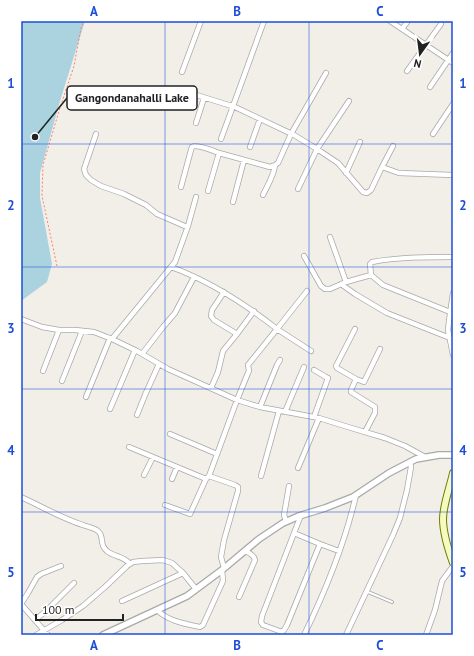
<svg xmlns="http://www.w3.org/2000/svg" width="474" height="656" font-family="'PT Sans',sans-serif">
<style>
.water{fill:#aad3df}
.lines{fill:none;stroke-linecap:round;stroke-linejoin:round}
.service-casing{stroke:#a9a9a9;stroke-width:4}
.minor-casing{stroke:#a9a9a9;stroke-width:6}
.tertiary-casing{stroke:#a9a9a9;stroke-width:8}
.secondary-casing{stroke:#707d05;stroke-width:8}
.path{stroke:#fa8072;stroke-width:1;stroke-dasharray:2 2;stroke-linecap:butt}
.service{stroke:#fff;stroke-width:2}
.minor{stroke:#fff;stroke-width:4.5}
.tertiary{stroke:#fff;stroke-width:5.5}
.secondary{stroke:#f7fabf;stroke-width:6}
.grid{fill:none;stroke:#1d4ed8;stroke-width:1;stroke-opacity:0.55}
.leader{fill:none;stroke:#222;stroke-width:1.5}
.callout-dot{fill:#222;stroke:#fff;stroke-width:1.5}
.callout{fill:#fff;stroke:#222;stroke-width:1.5}
.callout-label{font-size:12px;text-anchor:middle;font-weight:bold;fill:#222}
.neatline{fill:none;stroke:#1d4ed8;stroke-width:1.5}
.grid-label{font-size:13px;text-anchor:middle;font-weight:bold;fill:#1d4ed8}
</style>
<rect width="100%" height="100%" fill="#f2efe9"/>
<path class="water" d="M21,21H85L60,101L40,173V198L52,264L47,282L21,301Z"/>
<g class="lines">
<defs>
<path id="service" d="M368,592L392,602"/>
<path id="minor" d="M390,21L453,63
M402,29L408,21
M407,71L441,24
M182,72L201,21
M430,87L453,53
M190,93L235,107L294,135L317,149L338,163L363,192L367,193L371,190L382,167L399,173L453,175
M196,123L204,98
M96,134L84,169L86,175L91,180L101,186L124,194L146,205L157,214L187,227
M433,134L453,104
M221,139L264,21
M250,147L260,119
M382,167L393,146
M346,173L360,142
M181,187L191,150C191,149 192,148 192,147C196,144 214,151 219,153
M298,189L317,149L349,101
M208,191L219,153L270,167L275,165L278,163L291,134L326,73
M263,195C267,186 274,176 275,165
M233,202L244,160
M330,237L346,282
M304,256L321,286L325,289H330L346,282L371,275
M171,267C210,281 245,304 277,329L307,291
M341,284L355,294L387,313L450,338
M224,292L212,310L211,316L214,320L237,334L254,311
M453,293L449,321L448,330L453,355
M450,312L383,285L371,275L370,264L372,262C399,257 426,257 453,257
M21,319L42,327L59,330H75L94,332L112,339L137,351L168,369L237,400L260,407L319,418L348,427L385,438L405,446L425,457
M355,329L336,366L337,368L356,379L364,382L380,349
M112,339L175,262L188,226L196,197
M142,354L163,327L175,313L194,277
M43,371L59,330
M356,379L351,390V392L375,407V413L365,432
M62,381L82,331
M211,388L218,372L223,351L237,334
M86,397L110,338
M260,407L277,365L280,360
M110,409L135,350
M285,412L304,367
M137,415L145,395L159,364
M314,417L328,378L326,377L314,370
M170,434L217,454
M129,447L206,479L209,476
M298,468L319,418
M144,475L153,457
M261,476L279,411
M172,479L177,467
M21,497C41,506 61,518 83,525C88,527 96,528 99,532C104,537 99,545 107,551C114,557 124,556 130,564
M165,505L190,514L206,479
M286,521L284,515L289,486
M294,533L320,544L287,625L284,630L282,632L263,625L261,622L262,616L301,515
M320,544L339,551
M224,568L221,557L224,540L238,491V487L235,485L209,476L237,400L248,373L249,371L248,365L277,329L311,351
M239,597L255,560C254,555 250,553 245,551
M122,601L183,573
M21,604L28,593L37,577L41,574L61,566
M21,604L48,635
M157,610C168,621 185,624 200,627L203,625L223,581L222,570
M35,620L46,611L74,583
M36,635L62,620L83,606L105,587L127,566L133,562L142,561L163,560L172,563L183,573L196,589
M304,635C326,590 345,543 356,495
M346,635L393,535L400,518L407,490L411,467L410,462
M426,635L435,610L442,581L453,566"/>
<path id="tertiary" d="M103,635L187,596L222,570L259,539L283,523L299,516L325,508L353,497L389,473L416,459L439,455H453"/>
<path id="secondary" d="M453,473C450,487 443,505 443,519C443,534 448,549 453,563"/>
</defs>
<use href="#service" class="service-casing"/>
<use href="#minor" class="minor-casing"/>
<use href="#tertiary" class="tertiary-casing"/>
<use href="#secondary" class="secondary-casing"/>
<path class="path" d="M57,266L42,196L43,165L59,111L74,66L81,28L84,21"/>
<use href="#service" class="service"/>
<use href="#minor" class="minor"/>
<use href="#tertiary" class="tertiary"/>
<use href="#secondary" class="secondary"/>
</g>
<path class="grid" d="M165,21V635M309,21V635M21,144H453M21,267H453M21,389H453M21,512H453"/>
<path class="leader" d="M35 137L67 98"/>
<circle class="callout-dot" cx="35" cy="137" r="4"/>
<rect class="callout" x="67" y="86" width="130" height="24" rx="4"/>
<g class="callout-label">
<text x="132" y="102">Gangondanahalli Lake</text>
</g>
<rect width="474" height="656" fill="none" stroke="#ffffff" stroke-width="44"/>
<g transform="translate(420 54) rotate(194)" stroke="#ffffff" stroke-width="3" paint-order="stroke">
<path d="M0-3L7 15L0 10L-7 15Z" fill="#222222"/>
<text y="-6" font-size="11" font-weight="bold" text-anchor="middle" fill="#222222">N</text>
</g>
<path d="M36 614v6h87v-6" fill="none" stroke="#222222" stroke-width="2"/>
<text x="42" y="614" font-size="12" fill="#222222" stroke="#ffffff" stroke-width="3" paint-order="stroke">100 m</text>
<rect x="22" y="22" width="430" height="612" class="neatline"/>
<g class="grid-label">
<text x="94" y="16">A</text>
<text x="237" y="16">B</text>
<text x="380" y="16">C</text>
<text x="11" y="88">1</text>
<text x="463" y="88">1</text>
<text x="11" y="210">2</text>
<text x="463" y="210">2</text>
<text x="11" y="333">3</text>
<text x="463" y="333">3</text>
<text x="11" y="455">4</text>
<text x="463" y="455">4</text>
<text x="11" y="577">5</text>
<text x="463" y="577">5</text>
<text x="94" y="650">A</text>
<text x="237" y="650">B</text>
<text x="380" y="650">C</text>
</g>
</svg>
